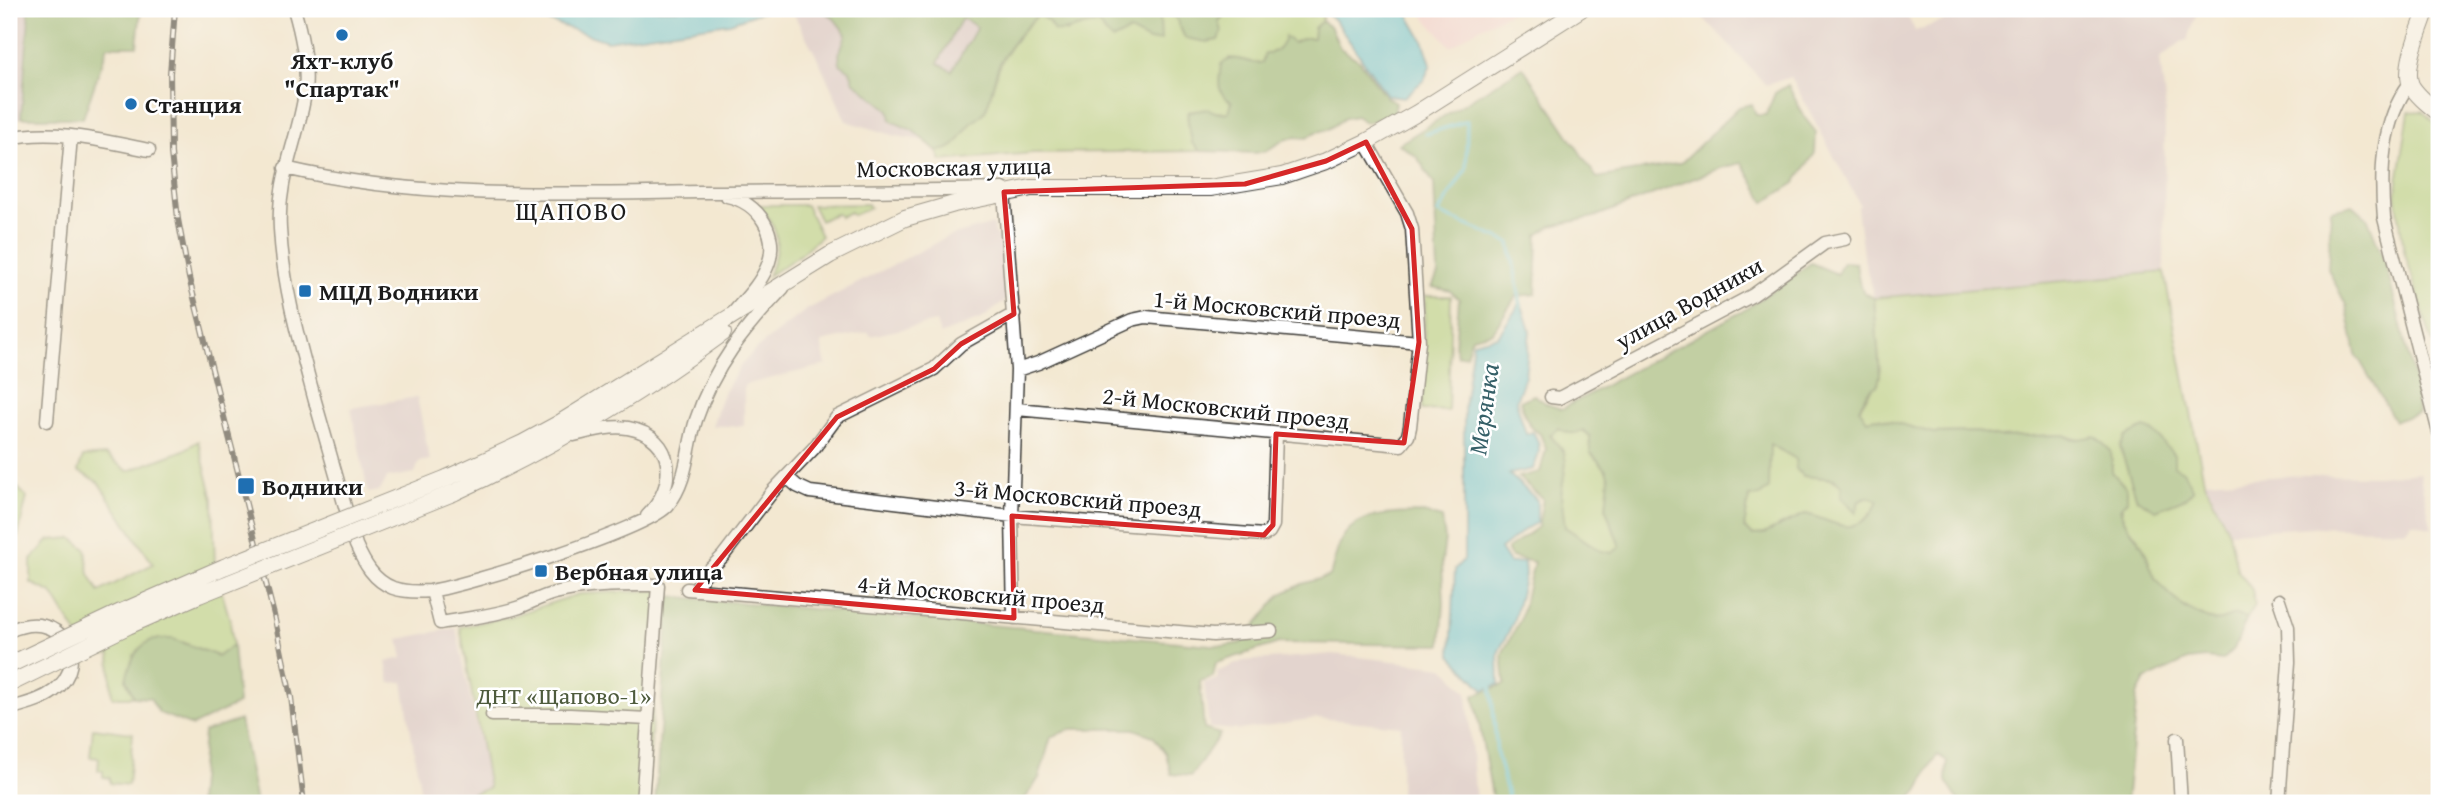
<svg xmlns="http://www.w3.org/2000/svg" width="2448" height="812" font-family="'Gentium Book Plus',serif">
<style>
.built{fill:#f6cfd6}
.industrial{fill:#d1bdc9}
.green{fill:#aad07a;stroke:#63764b;stroke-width:2;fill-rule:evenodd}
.forest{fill:#87b26a;stroke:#526743;stroke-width:2;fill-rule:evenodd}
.water{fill:#5dc5d9;stroke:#3c707a;stroke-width:2}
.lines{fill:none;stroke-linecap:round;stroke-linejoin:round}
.stream{stroke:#5dc5d9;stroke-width:3.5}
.minor-casing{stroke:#3c3b37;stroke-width:15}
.major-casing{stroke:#3c3b37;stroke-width:18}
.minor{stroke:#fff;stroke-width:12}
.major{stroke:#fff;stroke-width:16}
.rail-casing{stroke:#1c1c1c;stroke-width:6}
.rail{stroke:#fff;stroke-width:3.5;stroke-dasharray:10;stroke-linecap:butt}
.major-bridge-casing{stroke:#3c3b37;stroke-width:18;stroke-linecap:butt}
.major-bridge{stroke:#fff;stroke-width:16}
.marked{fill:none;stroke:#d62828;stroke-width:5;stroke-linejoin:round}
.poi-dot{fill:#1f6fb2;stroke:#fff;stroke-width:2.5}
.labels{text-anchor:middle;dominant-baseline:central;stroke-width:5;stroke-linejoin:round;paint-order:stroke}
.poi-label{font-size:24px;font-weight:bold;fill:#1c1c1c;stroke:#fff;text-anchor:start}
.street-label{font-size:24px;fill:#1c1c1c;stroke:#fff}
.park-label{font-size:24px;fill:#4e5b3d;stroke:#fff}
.neighbourhood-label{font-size:26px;letter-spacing:2px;fill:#1c1c1c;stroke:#fff}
.water-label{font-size:26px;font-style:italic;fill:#366068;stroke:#fff}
</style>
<rect width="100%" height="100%" fill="#fff"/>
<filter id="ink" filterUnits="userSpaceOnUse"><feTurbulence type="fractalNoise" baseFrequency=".0143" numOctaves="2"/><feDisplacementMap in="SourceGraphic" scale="14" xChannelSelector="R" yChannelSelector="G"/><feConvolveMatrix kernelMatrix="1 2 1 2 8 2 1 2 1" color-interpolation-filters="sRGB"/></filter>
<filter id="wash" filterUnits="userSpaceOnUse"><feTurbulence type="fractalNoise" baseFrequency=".00686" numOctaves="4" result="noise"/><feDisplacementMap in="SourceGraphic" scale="28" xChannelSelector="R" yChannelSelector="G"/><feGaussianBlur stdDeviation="1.57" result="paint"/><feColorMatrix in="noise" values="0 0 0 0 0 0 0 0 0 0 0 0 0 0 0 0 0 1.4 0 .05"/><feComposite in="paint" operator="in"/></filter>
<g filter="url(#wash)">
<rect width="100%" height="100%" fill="#f3e8d1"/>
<path class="built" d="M1422,9H1517L1472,32L1451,47L1425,18Z"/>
<path class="industrial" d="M9,9H27L29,17L21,118L9,120Z
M791,9H1015L933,142L896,136L846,121L819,61Z
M1695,9H1904L1915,31L1978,9H2198L2188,40L2181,42L2160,59L2165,101L2164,272L1874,298L1863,255L1857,208L1860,205L1791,77L1766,85Z
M993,224L995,233L1002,244L1007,300L983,318L940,335L936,322L870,336L869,332L821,342L826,365L744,385V426H712L721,398L741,365L756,349L806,310L947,237Z
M417,397L430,460L419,462L415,473L387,478L380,491L368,493L351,408Z
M2419,472L2432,528L2412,522L2406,530L2316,527L2229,532L2204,481L2303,475L2377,476Z
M456,628L489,788L479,790L480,799L456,803H434L433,800L422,801L403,682L390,683L386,662L403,658L399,639Z
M1333,654L1444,667L1467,692L1476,803H1400L1401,726L1317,718L1240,730L1209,728L1204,683L1218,679L1217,672L1243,661Z"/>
<path class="green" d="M1229,9H1285L1303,15H1314L1323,9L1322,21L1314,28V39C1293,38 1282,52 1265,54L1262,63C1249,64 1241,58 1229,58L1232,102L1229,112C1214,114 1204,109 1188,112C1186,123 1191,132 1192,143L1200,151L1033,153L941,161L937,151C960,149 956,140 969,126C973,120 982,117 985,111C992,97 993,79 1001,63C1010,44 1023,30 1038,15L1065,32L1087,24H1098L1130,31L1160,18L1167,11L1176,18L1185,38L1219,21Z
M2422,111L2439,126V347L2432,341L2404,251L2396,195L2409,112Z
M868,204L870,208L853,215L850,212L840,217L837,213L820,221L812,205Z
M758,205H806L821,236L797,257L768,276C781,244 781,231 758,205Z
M2164,272L2204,481L2229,532L2237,569L2252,590L2255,605L2247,618L2235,615L2216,622C2193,612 2168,601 2155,578C2150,568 2148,557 2143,547C2128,519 2114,525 2127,489L2112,472L2111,451L2064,435L1999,437L1977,432L1933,433L1878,418L1867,420L1859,409L1880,375L1874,298ZM2125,438L2186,498L2156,510L2138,499L2120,447Z
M1425,296H1451L1448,411L1422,410Z
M1558,428L1582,430L1590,436V452L1605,468L1609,478L1606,509L1620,547L1612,553L1601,551L1565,527L1561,495L1566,463L1550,435Z
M198,441L213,499L215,569L230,620L233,645L218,657L183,642L134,655L126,680L134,697H112L110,654L91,657L52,593L31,583V560L49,540L72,538L86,549L89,574L99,592L153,564L98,482L78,471L83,457L106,455L128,471L184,450Z
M1769,444L1796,459L1803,476C1841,479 1838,478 1856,511L1859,501L1868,497L1878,500C1874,514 1860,528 1844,526C1831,525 1818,516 1805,514L1764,534L1753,535L1744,528L1749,497L1769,488Z
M9,479L27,497L9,574Z
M660,590L647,803H445L489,788L460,627L511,616L579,594Z
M93,728L133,733L128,785L110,783V778L103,777V771L98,770L99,758L90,757Z"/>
<path class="forest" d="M27,9H141L137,46H108L83,118H21L29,17Z
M818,9H1229L1219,21L1222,31L1218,40L1207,42L1185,38L1176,18L1167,11L1160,18L1161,40L1149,41L1130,31L1112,40L1098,24C1082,24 1070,33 1054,31L1048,21L1038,15C1023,30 1010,44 1000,63C993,79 991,99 985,111C982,117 973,120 969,126C956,140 960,149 937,151L912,130L891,121L889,110L854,82L850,71L840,64L839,54L846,34L832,16ZM962,18L977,27L952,71L938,63Z
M1322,21L1331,28L1340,48L1360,61L1386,97L1396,102L1394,113L1366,123L1356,116L1345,118L1327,130L1316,132L1307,138L1295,137L1284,140L1266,151L1255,153L1200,151L1192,143C1191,131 1186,123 1188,112L1208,109L1218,113L1229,112L1232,102C1215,93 1219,81 1221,64C1238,52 1243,64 1262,63L1265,53C1277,53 1282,48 1285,36L1293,43L1303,38H1313L1314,28Z
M1523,67L1597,178L1681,163L1739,107L1752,104L1756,115H1766L1775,93L1788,85L1804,117L1816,132L1815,153L1795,183L1765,202L1742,163L1721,168L1594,217L1551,226L1538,235L1536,294L1516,296L1493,332L1472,337L1466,355L1457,356L1455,345L1459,299L1450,291L1432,287L1438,274L1434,184L1417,157L1399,144Z
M2353,205L2367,217L2385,262L2416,386L2418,413L2395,421L2356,354L2346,305L2328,269L2331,210Z
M1843,262L1856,263L1859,282L1864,293L1874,298L1880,375L1878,385L1869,390L1859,408L1867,420L1878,418L1933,433L1977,432L1999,437L2064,435L2073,440L2095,436L2111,451L2112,472L2127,489V500L2120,508L2123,519L2143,547L2155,578L2162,587L2186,609L2215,622L2235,615L2247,618L2234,649L2223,660L2206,658L2188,660L2145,680L2137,695L2126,803H1960L1946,781L1947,761L1938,755C1921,771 1927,796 1901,801V803H1490L1492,796L1474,695L1505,684L1502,654L1520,620L1534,562L1511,557L1507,549L1538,527L1543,499L1518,477L1540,472L1546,449L1540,434L1532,428L1526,418L1520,401L1534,395L1547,404L1562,409L1743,311L1811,263L1837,274ZM1558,428C1567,433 1573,436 1583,430L1590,436V452L1605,468L1609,478L1606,509L1620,547L1612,553L1601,551L1565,527L1561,495L1566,463L1564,452L1550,435ZM1770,444L1796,459V469L1803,476L1835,479L1842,486L1841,497L1856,512L1859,501L1868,497L1878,500C1874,514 1860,528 1844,526C1831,524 1818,516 1805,514L1764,534L1753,535L1744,528L1749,497L1760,496L1769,488Z
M2144,428L2153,431L2174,455V466L2183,471L2193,490L2186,498L2156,510L2137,499L2120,447L2125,437Z
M1423,513L1442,518L1445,539L1442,562L1444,603L1441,645L1279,643L1216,663L1213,677L1200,681L1204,729L1220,734L1191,776L1171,774L1166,754L1153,736L1134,729H1071L1051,737L1039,778L1022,803H655L669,596L1223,646L1241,643L1281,594L1302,584L1330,576C1334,564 1337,544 1345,534C1363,511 1397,514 1423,513Z
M156,639H173L218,656L233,645L238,704L192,726L159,713L150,698L134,697L126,680C130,662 137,643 156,639Z
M240,720L256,803H198L204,732Z"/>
<path class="water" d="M511,9H770L730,23L607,41Z
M1323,9H1405L1423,40L1431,64L1424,80L1404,97L1387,95L1336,22Z
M1521,302L1530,331L1525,376L1516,401L1526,434L1533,432C1542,446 1540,454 1533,469L1509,474L1537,500V523C1523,527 1513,541 1500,549L1509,563L1524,562L1525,575L1513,623L1498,653L1499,684L1484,690L1451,655L1455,569L1464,559V407L1473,342L1498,336Z"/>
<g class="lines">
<path class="stream" d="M1426,134L1467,121L1466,169L1438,213L1510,243L1521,306
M1491,685L1497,754L1510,803"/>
</g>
</g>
<g filter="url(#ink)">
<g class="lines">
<defs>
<path id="minor" d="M294,9C302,36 308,65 305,93C298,141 277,177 280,229C283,287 300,345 315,401C329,449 342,497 356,545C364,563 374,581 393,588C405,592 418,592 430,591C466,586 649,529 668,505C688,481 687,448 696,420C714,366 744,329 783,288
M2410,83C2381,122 2380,173 2384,218L2439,433
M9,138C55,128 103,141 149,150
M285,168C421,200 562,194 701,192C802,191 902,191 1003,189
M1004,192L1017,370L1012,516L1014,618
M727,196C758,202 781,235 767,267C760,284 746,298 734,312
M1017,370L1038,363L1132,320L1146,317L1419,342
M1551,397L1559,398L1753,295L1825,243L1845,239
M1017,409L1401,445L1408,436L1410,427L1419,342L1412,229L1407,213L1366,142
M47,421L71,136
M574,435C591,431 610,425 628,428C677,437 677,486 647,516
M788,478L797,486L810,492L1012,516L1264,535L1269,532L1273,525L1276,434
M687,589L1213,635L1271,631
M695,590L702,577L723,556L772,492L814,448L837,417L934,369L961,344L1014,314
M432,591L440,623C467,618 494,616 520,607C532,602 543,596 555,593C589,584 624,585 658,585L642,803
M9,631C61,606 92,662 54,691C41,701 24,704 9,709
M492,715H570L648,719
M2177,739L2181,803
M2279,803L2289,662L2288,627L2279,600"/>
<path id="major" d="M2427,9C2421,27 2403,67 2411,85C2417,96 2429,105 2439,113
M447,478L523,443L558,424L830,255L905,218L954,204L1031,188H1210L1282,176L1326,161L1366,142L1417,113L1581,9
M453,493C550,449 637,396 723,333"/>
</defs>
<use href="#minor" class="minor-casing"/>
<use href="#major" class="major-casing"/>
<use href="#minor" class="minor"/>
<use href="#major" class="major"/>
<defs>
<path id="rail" d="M175,9L170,73L171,153L178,219L189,278L274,615L291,697L304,803"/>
</defs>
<use href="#rail" class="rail-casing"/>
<use href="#rail" class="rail"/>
<defs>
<path id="major-bridge" d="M9,665L121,612L224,567L447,478
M9,684L128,626L199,595L453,493"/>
</defs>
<use href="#major-bridge" class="major-bridge-casing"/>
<use href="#major-bridge" class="major-bridge"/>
</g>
</g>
<path d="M0 0H2448V812H0ZM1366,142L1412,229L1419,342L1404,443L1276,434L1273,525L1264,535L1012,516L1014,618L695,590L837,417L934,369L961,344L1014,314L1004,192L1245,184L1326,161Z" fill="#f3e8d1" fill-opacity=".55" fill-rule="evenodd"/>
<path class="marked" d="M1366,142L1412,229L1419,342L1404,443L1276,434L1273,525L1264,535L1012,516L1014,618L695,590L837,417L934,369L961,344L1014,314L1004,192L1245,184L1326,161Z"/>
<g class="poi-dot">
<circle cx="342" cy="35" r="7"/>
<circle cx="131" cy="104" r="7"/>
<rect x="298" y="284" width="14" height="14" rx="3.5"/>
<rect x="237" y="477" width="18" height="18" rx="3.5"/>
<rect x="534" y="564" width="14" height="14" rx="3.5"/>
</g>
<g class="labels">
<g class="poi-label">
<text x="342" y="60" text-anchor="middle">Яхт-клуб<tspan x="342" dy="28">"Спартак"</tspan></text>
<text x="145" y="104">Станция</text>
<text x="319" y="291">МЦД Водники</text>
<text x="262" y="486">Водники</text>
<text x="555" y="571">Вербная улица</text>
</g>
<g class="street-label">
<text transform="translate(954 167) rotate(-1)">Московская улица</text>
<text transform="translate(1689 303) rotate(-29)">улица Водники</text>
<text transform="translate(1277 309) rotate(5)">1-й Московский проезд</text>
<text transform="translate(1226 408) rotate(6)">2-й Московский проезд</text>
<text transform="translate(1078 498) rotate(5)">3-й Московский проезд</text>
<text transform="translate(981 594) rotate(5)">4-й Московский проезд</text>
</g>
<g class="park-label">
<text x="564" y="695">ДНТ «Щапово-1»</text>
</g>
<g class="neighbourhood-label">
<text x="572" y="210">ЩАПОВО</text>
</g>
<g class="water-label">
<text transform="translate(1483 409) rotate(-82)">Мерянка</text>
</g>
</g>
<rect width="2448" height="812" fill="none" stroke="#fff" stroke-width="35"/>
</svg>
